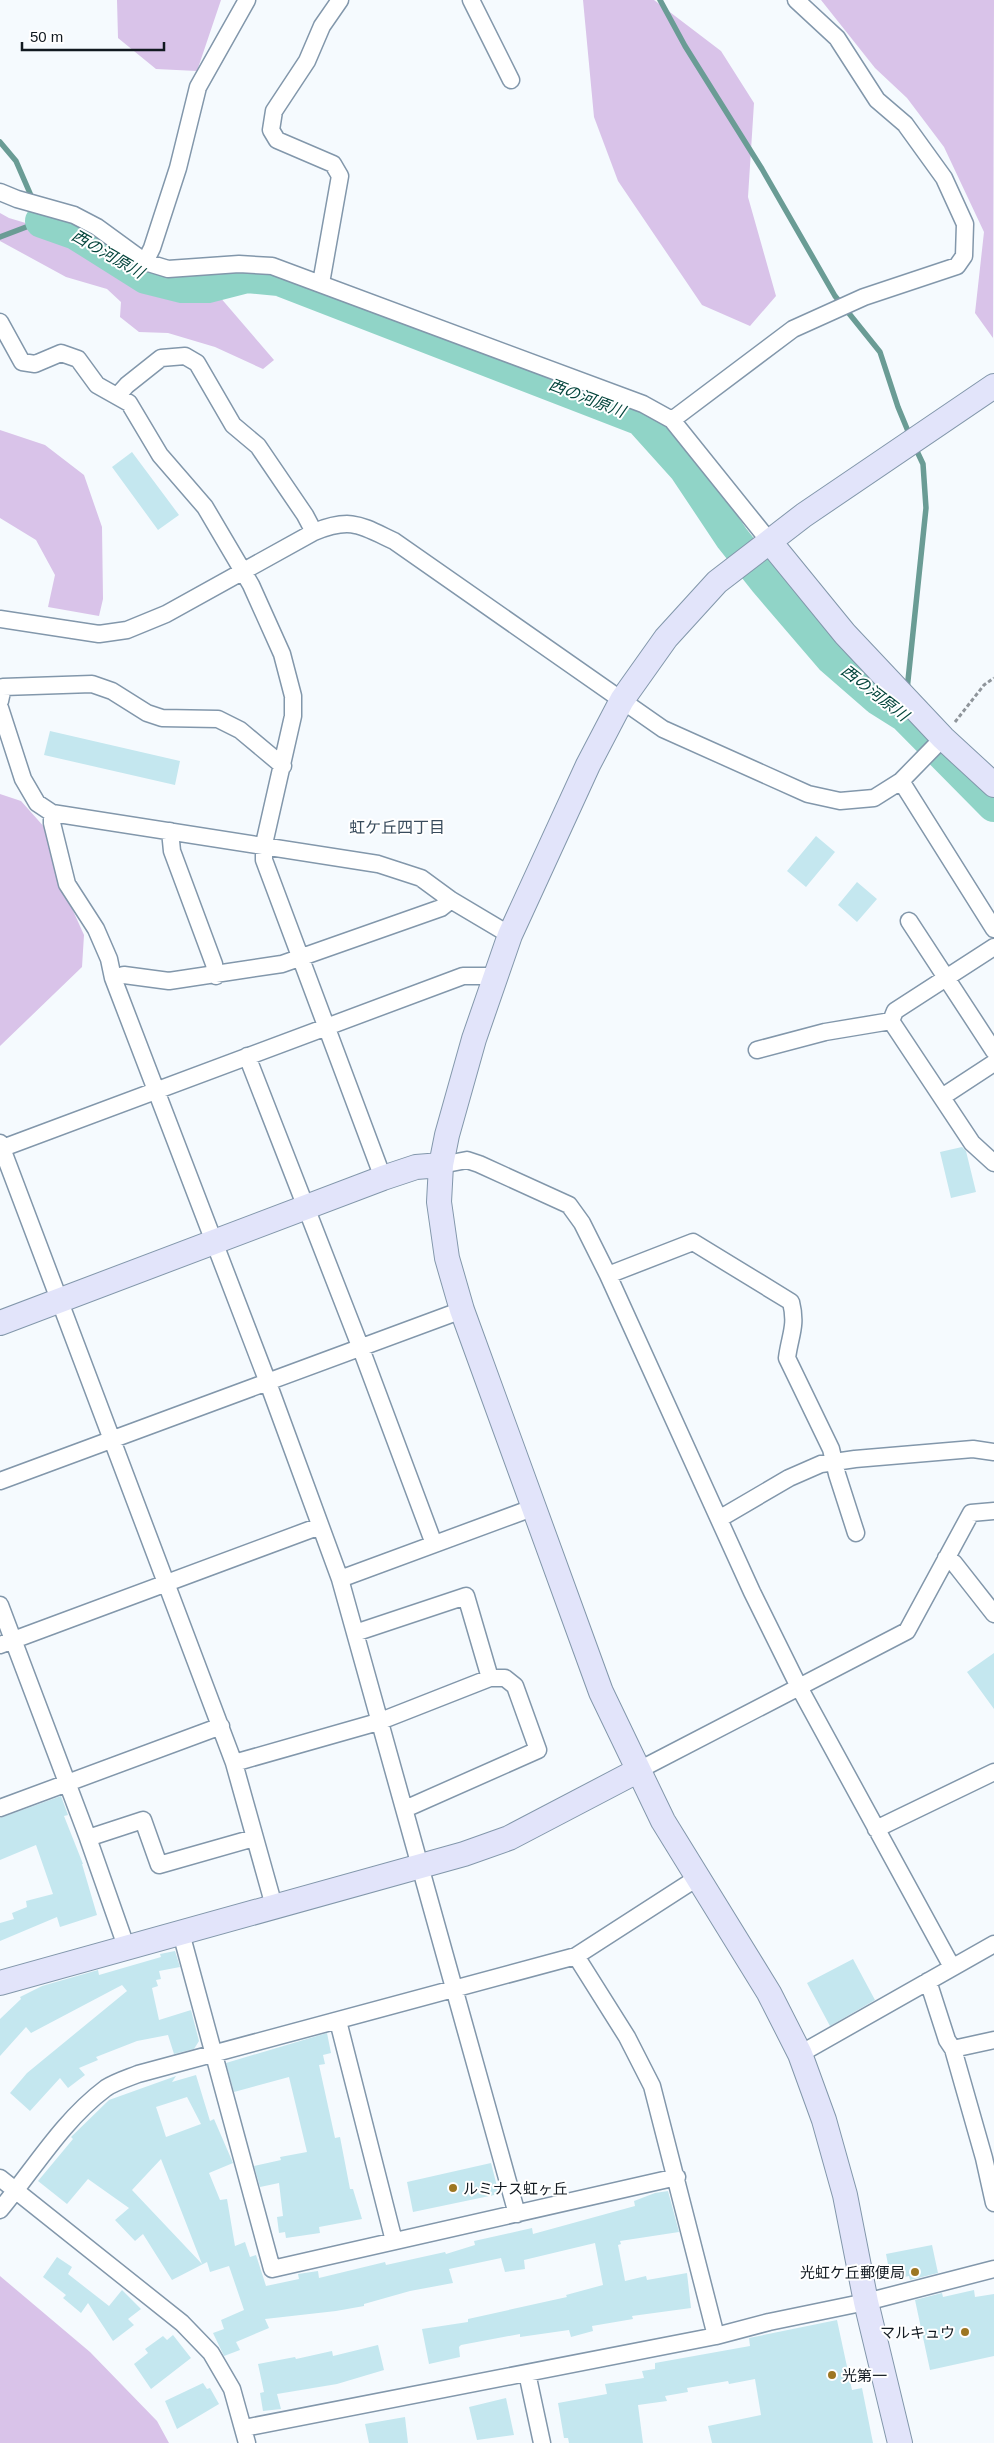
<svg xmlns="http://www.w3.org/2000/svg" width="994" height="2443" font-family="Arial,'Noto Sans JP',sans-serif">
<style>
.green{fill:#d9c3e9}
.lines{fill:none;stroke-linecap:round;stroke-linejoin:round}
.stream{stroke:#6a9c95;stroke-width:5.5}
.river{stroke:#90d4c7;stroke-width:34}
.building{fill:#c4e7ef;fill-rule:evenodd}
.street-casing{stroke:#8297ab;stroke-width:19}
.secondary-casing{stroke:#8297ab;stroke-width:26}
.path{stroke:#8f959b;stroke-width:3;stroke-dasharray:4 2.5;stroke-linecap:butt}
.street{stroke:#fff;stroke-width:16}
.secondary{stroke:#e2e4fa;stroke-width:24}
.poi-dot{fill:#9d7723;stroke:#fff;stroke-width:2}
.labels{text-anchor:middle;dominant-baseline:central;stroke-width:4;stroke-linejoin:round;paint-order:stroke}
.poi-label{font-size:15px;fill:#111920;stroke:#fff;text-anchor:start}
.water-label{font-size:16px;font-style:italic;fill:#04453c;stroke:#fff}
.neighbourhood-label{font-size:16px;fill:#384b5c;stroke:#fff}
</style>
<rect width="100%" height="100%" fill="#f5fafe"/>
<path class="green" d="M117,0H221L197,71L156,69L118,38Z
M583,0H654L721,51L754,103L748,197L776,296L750,326L702,305L618,181L594,117Z
M821,0H994L993,338L975,313L984,232L944,147L907,98L875,68Z
M0,213L9,218L59,233L90,245L143,279L219,296L274,360L263,369L215,347L168,333L139,332L120,317L121,302L107,289L66,277L0,241Z
M0,430L45,445L84,475L102,527L103,599L99,616L48,607L55,575L36,540L0,518Z
M0,794L21,801L46,829L61,884L84,935L82,967L0,1046Z
M0,2276L90,2352L157,2421L169,2443H0Z"/>
<g class="lines">
<path class="stream" d="M660,0L685,46L762,169L835,296L880,352L898,407L910,436
M0,142L16,161L42,221L0,237
M907,690L926,508L923,464L915,447"/>
<path class="river" d="M42,221L76,233L146,277L182,286H208L247,276L279,279L641,419L686,469L732,538L766,581L832,658L878,698L905,715L994,805"/>
</g>
<path class="building" d="M132,452L179,515L158,530L112,467Z
M50,731L180,761L175,785L44,755Z
M816,836L835,852L806,887L787,871Z
M857,882L877,899L857,922L838,905Z
M962,1147L966,1151L976,1192L951,1198L940,1152Z
M994,1653V1709L967,1672Z
M61,1796L68,1815L64,1816L83,1864H82L97,1915L60,1927L57,1917L0,1941V1923L14,1919L12,1913L27,1907L26,1901L53,1894L36,1845L0,1860V1818Z
M175,1951L180,1967L159,1971L161,1979L156,1980L158,1986L152,1988L159,2020L191,2010L199,2041L194,2049L174,2054L168,2035L137,2041L96,2057L98,2060L79,2068L85,2075L68,2088L60,2078L30,2111L10,2093L27,2073L127,1991L122,1985L31,2033L26,2027L0,2056V2019L21,1999L20,1997L42,1986L98,1970L99,1975L161,1957L160,1954Z
M853,1959L875,2000L830,2026L807,1983Z
M327,2033L331,2053L323,2055L325,2064L319,2065L335,2138L340,2137L350,2189H353L362,2219L319,2227L320,2233L286,2238L285,2232L279,2233L277,2217L283,2216L279,2183L260,2187L254,2166L281,2160L280,2157L307,2152L289,2077L234,2092L226,2063Z
M196,2075L210,2121L214,2119L233,2163L209,2173L220,2200L227,2199L235,2246L245,2242L250,2257L256,2255L266,2286L299,2279L298,2274L318,2271L319,2278L385,2262L386,2265L445,2252L446,2254L475,2245L474,2241L532,2228L533,2234L635,2206L634,2201L655,2193L668,2191L679,2232L620,2241L621,2244L618,2245L625,2281L646,2276L647,2280L687,2273L691,2308L632,2316L633,2319L592,2326L593,2331L571,2337L569,2330L520,2337V2334L461,2345L459,2347L460,2357L429,2364L422,2329L468,2322V2319L567,2297L566,2295L603,2285L595,2243L524,2260L525,2269L505,2272L501,2258L449,2269L453,2283L410,2291L364,2304V2306L336,2311L265,2319L269,2328L236,2342L240,2350L224,2356L213,2333L224,2329L221,2320L244,2310L229,2266L210,2272L207,2262L172,2280L143,2234L135,2241L115,2220L129,2208L88,2179L67,2204L38,2181L73,2139L71,2137L109,2100L176,2076L172,2082ZM187,2097L201,2124L166,2137L156,2107ZM161,2159L202,2264L132,2190Z
M491,2163L499,2194L413,2212L407,2182Z
M932,2245L938,2273L910,2280L909,2276L891,2280L886,2254Z
M57,2257L72,2267L68,2274L109,2306L122,2290L141,2309L128,2319L134,2325L113,2341L88,2303L81,2313L63,2298L66,2295L43,2277Z
M974,2290L975,2297L994,2294V2356L930,2370L915,2300L942,2293L943,2297Z
M837,2320L852,2390L862,2388L873,2443H712L708,2426L761,2415L755,2379L729,2384L728,2381L687,2388L688,2392L665,2396L667,2401L638,2405L643,2443H569L568,2438H564L558,2403L607,2394L605,2384L644,2378L642,2371L655,2369V2363L750,2346L749,2338Z
M173,2335L191,2358L151,2389L134,2364L148,2353L145,2349L163,2336L167,2340Z
M378,2345L384,2370L337,2384L277,2394L281,2409L263,2411L260,2393L264,2392L258,2364L295,2357L296,2359L332,2351L333,2356Z
M203,2383L207,2389L210,2388L219,2404L177,2429L165,2401Z
M506,2398L514,2435L477,2440L469,2407Z
M405,2417L408,2443H369L365,2424Z"/>
<g class="lines">
<defs>
<path id="street" d="M471,0L511,80
M0,192L17,199L74,215L97,227L145,262L168,269L239,264L272,266L643,404L672,420L770,542
M145,262L152,248L178,168L198,87L247,0
M321,283L340,176L333,164L277,140L271,130L274,111L307,61L322,26L340,0
M0,322L22,362L35,364L61,353L78,359L97,385L129,403L160,455L205,507L251,585L282,654L293,696V716L264,844V860L383,1178
M118,395L127,385L161,358L185,356L197,363L233,425L258,446L305,515L314,532
M672,420L793,329L864,297L957,266L964,256L965,224L944,178L905,124L877,100L837,38L796,0
M0,619L99,634L127,630L166,614L314,532C351,517 360,525 394,541L663,729L808,794L840,801L874,798L901,781L943,738
M0,701L3,687L92,684L112,691L147,713L162,718L218,719L240,730L283,766
M0,708L23,779L37,803L52,813L378,864L421,878L451,900L510,935
M901,781L994,929
M52,813V823L67,884L96,929L109,959L113,978
M170,831L172,851L214,964L216,976
M451,900L441,908L282,964L169,981L124,975L113,978L267,1380L340,1579L517,2214
M909,921L994,1051
M891,1021L972,1143L994,1163
M891,1021L895,1011L994,947
M757,1050L825,1032L891,1021
M247,1056L360,1346L434,1544
M942,1097L994,1063
M0,1143L234,1763L274,1906
M0,1149L463,976H496
M441,1165L467,1160L479,1164L569,1205L582,1223L608,1275L752,1592L799,1687L952,1967
M608,1275L693,1242L791,1302C797,1326 790,1335 787,1358L831,1449L837,1474L856,1533
M0,1481L462,1310
M719,1519L789,1478L821,1464L855,1459L973,1449L994,1452
M946,1558L954,1563L994,1614
M340,1579L535,1507
M0,1605L88,1838L127,1949
M355,1633L466,1596L490,1678
M0,1645L320,1526
M234,1763L378,1722L490,1678H505L515,1686L538,1750L405,1809
M637,1771L907,1631L971,1513L994,1511
M0,1808L221,1726
M876,1829L994,1772
M88,1838L143,1820L159,1865L254,1838
M181,1933L272,2269L677,2177
M576,1956L627,2037L652,2086L716,2336
M928,1981L947,2040L953,2049L984,2158L994,2203
M338,2021L394,2241
M953,2049L994,2040
M800,2054L994,1944
M0,2178L182,2323L211,2353L232,2389L247,2443
M0,2210C34,2169 62,2121 106,2088C115,2082 128,2078 138,2074L576,1956L697,1878
M527,2373L542,2443
M244,2428L716,2336L769,2322L866,2302L994,2269"/>
<path id="secondary" d="M770,542L845,634L943,738L994,785
M0,1323L383,1178L416,1167L441,1165
M0,1983L464,1854L509,1838L637,1771
M900,2443L866,2302L845,2195L824,2120L800,2054L769,1993L663,1821L601,1692L462,1310L447,1258L439,1202L441,1165L447,1135L474,1039L510,935L588,765L622,700L666,638L717,582L804,515L994,386"/>
</defs>
<use href="#street" class="street-casing"/>
<use href="#secondary" class="secondary-casing"/>
<path class="path" d="M955,722L984,685L994,678"/>
<use href="#street" class="street"/>
<use href="#secondary" class="secondary"/>
</g>
<g class="poi-dot">
<circle cx="453" cy="2188" r="5"/>
<circle cx="915" cy="2272" r="5"/>
<circle cx="965" cy="2332" r="5"/>
<circle cx="832" cy="2375" r="5"/>
</g>
<g class="labels">
<g class="poi-label">
<text x="463" y="2188">ルミナス虹ヶ丘</text>
<text x="905" y="2272" text-anchor="end">光虹ケ丘郵便局</text>
<text x="955" y="2332" text-anchor="end">マルキュウ</text>
<text x="842" y="2375">光第一</text>
</g>
<g class="water-label">
<text transform="translate(108 254) rotate(30)">西の河原川</text>
<text transform="translate(587 398) rotate(21)">西の河原川</text>
<text transform="translate(875 693) rotate(38)">西の河原川</text>
</g>
<g class="neighbourhood-label">
<text x="397" y="827">虹ケ丘四丁目</text>
</g>
</g>
<path d="M22 42v8h142v-8" fill="none" stroke="#111920" stroke-width="2.5"/>
<text x="30" y="42" font-size="15" fill="#111920" stroke="#ffffff" stroke-width="4" paint-order="stroke">50 m</text>
</svg>
